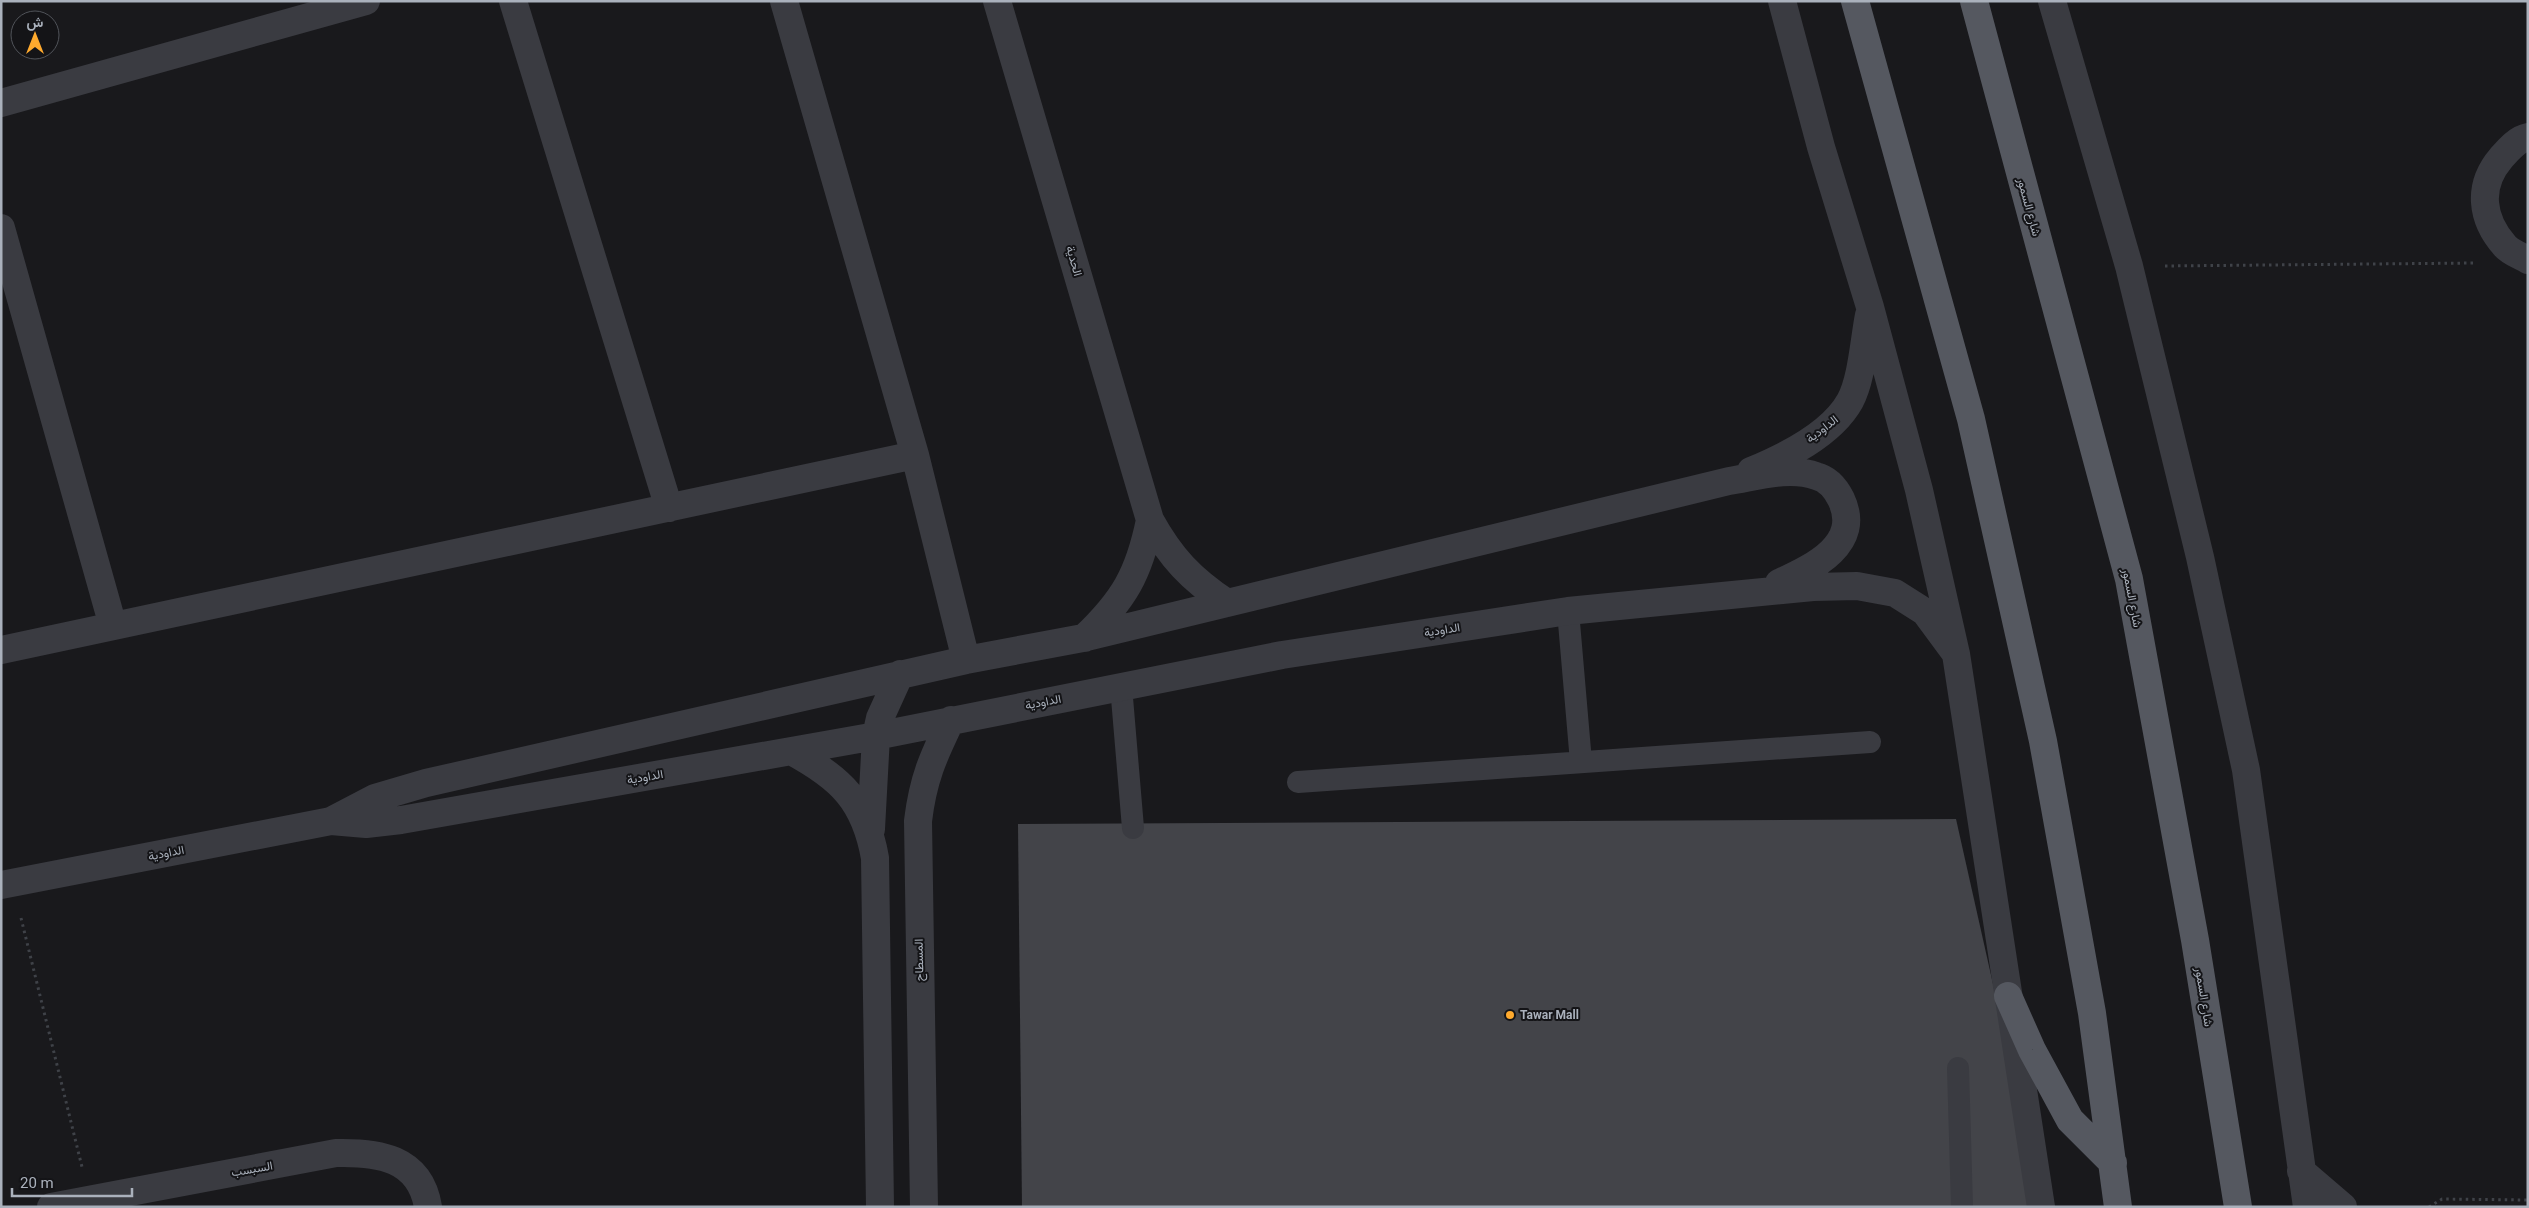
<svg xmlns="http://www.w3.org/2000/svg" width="2529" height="1208" font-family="Roboto,Vazirmatn,sans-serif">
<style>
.building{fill:#434449}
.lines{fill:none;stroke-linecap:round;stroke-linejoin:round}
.path{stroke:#3f4248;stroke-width:3;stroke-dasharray:2.5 4;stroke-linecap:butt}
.service{stroke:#3a3b41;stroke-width:22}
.minor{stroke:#3a3b41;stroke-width:28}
.primary{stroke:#555860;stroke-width:28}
.poi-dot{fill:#ffaa2e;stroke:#141417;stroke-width:2}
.labels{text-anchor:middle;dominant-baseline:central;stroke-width:4;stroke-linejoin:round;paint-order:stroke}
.street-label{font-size:12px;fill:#aab1bc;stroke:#141417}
.poi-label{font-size:12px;font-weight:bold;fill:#aab1bc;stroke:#141417;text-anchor:start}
</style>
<rect width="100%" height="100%" fill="#19191c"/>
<path class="building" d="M1956,819L2043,1207H1022L1018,824Z"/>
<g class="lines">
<path class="path" d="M2165,266L2474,263
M21,918L82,1167
M2429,1207L2442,1199L2528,1200"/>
<path class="service" d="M1568,611L1581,762
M1121,686L1133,828
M1298,782L1870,742
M1958,1068L1962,1207"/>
<path class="minor" d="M513,1L669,508
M784,1L915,455L966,660
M997,1L1150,520C1171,558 1191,579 1227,603
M1782,1L1821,147L1870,307L1919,490L1956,654L2041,1207
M2052,1L2129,266L2200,557L2246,770L2307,1207
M1,103L366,1
M2528,137C2517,139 2508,150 2501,158C2477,186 2481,219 2505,246C2510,252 2521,256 2528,260
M1,228L113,626
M1751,471C1785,457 1831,435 1850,401C1862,379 1864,340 1869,315
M1084,638C1124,600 1139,574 1150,520
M1,650L915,455
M791,751C841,778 865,801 875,858L880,1207
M331,821L375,798L426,783L966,660L1083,638L1729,481C1755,477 1790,466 1816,476C1828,479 1836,489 1841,499C1863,545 1811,568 1779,583
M871,829L876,736L880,718L900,674
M1,885L331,821L366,824L401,820L876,736L1282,655L1568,611L1813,587L1857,586L1895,593L1925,612L1956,654
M2301,1171L2343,1207
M51,1207L336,1153C377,1152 420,1157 428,1207
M924,1207L918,821C923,779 933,757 951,720"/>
<path class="primary" d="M1855,1L1971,419L2043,741L2092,1013L2118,1207
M1974,1L2129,579L2195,940L2238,1207
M2008,996L2032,1050L2070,1120L2113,1163"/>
</g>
<circle class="poi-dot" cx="1510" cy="1015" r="5"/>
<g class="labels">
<g class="street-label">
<text transform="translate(2029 207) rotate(75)">شارع السمور</text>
<text transform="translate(1074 261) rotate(74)">الحدية</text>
<text transform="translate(1822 429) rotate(-38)">الداودية</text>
<text transform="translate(2132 598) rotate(79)">شارع السمور</text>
<text transform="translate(1442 630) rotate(-9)">الداودية</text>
<text transform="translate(1043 702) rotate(-11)">الداودية</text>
<text transform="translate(645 777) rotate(-10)">الداودية</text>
<text transform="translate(166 853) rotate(-11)">الداودية</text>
<text transform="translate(919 960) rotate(-91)">المسطاح</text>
<text transform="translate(2204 997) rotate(81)">شارع السمور</text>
<text transform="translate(252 1169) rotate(-10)">السبسب</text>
</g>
<g class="poi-label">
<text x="1520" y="1015">Tawar Mall</text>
</g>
</g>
<rect width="2529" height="1208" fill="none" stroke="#aab1bc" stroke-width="5"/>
<g transform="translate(35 35)"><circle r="24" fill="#141417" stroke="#505359"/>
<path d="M0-4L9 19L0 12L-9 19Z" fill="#ffaa2e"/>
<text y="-8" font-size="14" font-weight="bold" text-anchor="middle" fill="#aab1bc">ش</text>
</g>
<path d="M12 1188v8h120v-8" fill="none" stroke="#aab1bc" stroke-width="2.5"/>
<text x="20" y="1188" font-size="15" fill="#aab1bc" stroke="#141417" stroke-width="4" paint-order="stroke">20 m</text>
</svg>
